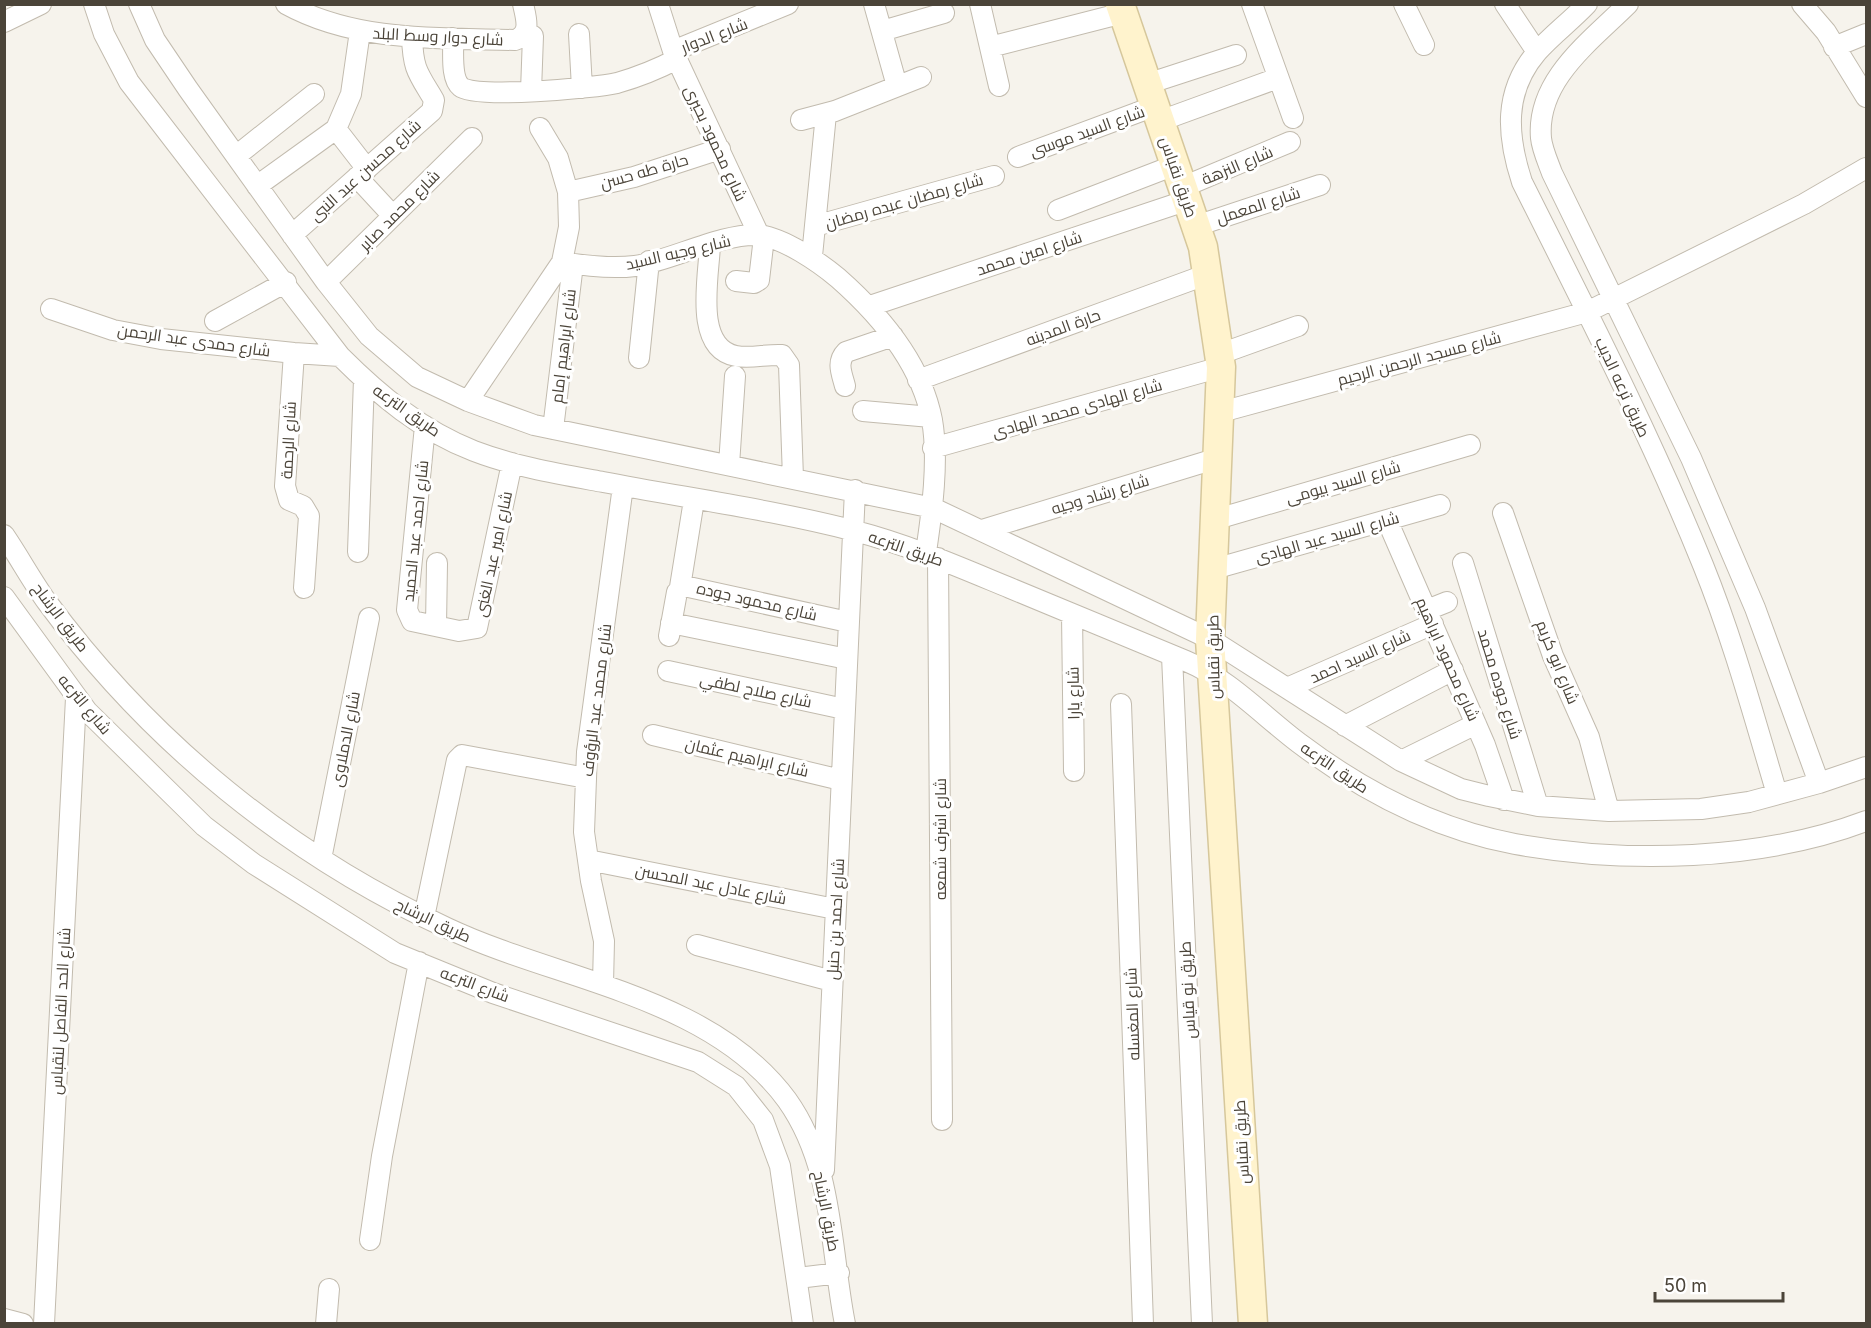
<svg xmlns="http://www.w3.org/2000/svg" width="1871" height="1328" font-family="Inter,Cairo,sans-serif">
<style>
.lines{fill:none;stroke-linecap:round;stroke-linejoin:round}
.street-casing{stroke:#c2bbae;stroke-width:22}
.secondary-casing{stroke:#d6c79b;stroke-width:31}
.street{stroke:#fff;stroke-width:20}
.secondary{stroke:#fff3cd;stroke-width:28}
.labels{text-anchor:middle;dominant-baseline:central;stroke-width:6;stroke-linejoin:round;paint-order:stroke}
.street-label{font-size:16px;fill:#4b4439;stroke:#fff}
</style>
<rect width="100%" height="100%" fill="#f6f3ec"/>
<g class="lines">
<defs>
<path id="street" d="M94,4L104,34L129,82L340,356C379,395 422,431 474,451C516,467 559,474 603,482C686,498 774,510 855,531C909,545 959,567 1010,588C1069,612 1127,637 1186,661C1229,679 1262,715 1299,743C1364,792 1435,829 1515,844C1627,864 1760,861 1866,821
M139,4L155,40L188,89L326,282L369,336L417,377L468,401L534,425L933,508L1210,639L1401,761L1461,789L1489,796L1538,806L1609,811L1701,809L1749,802L1819,783L1866,767
M286,4C355,42 438,38 515,40C532,34 526,18 523,4
M658,4L673,51L759,235
M874,4L897,86
M980,4L999,86
M1252,4L1293,118
M1404,4L1424,45
M1505,4L1537,52
M1587,4C1571,21 1552,35 1537,52C1503,92 1507,136 1522,182C1585,308 1650,434 1703,565C1733,639 1754,717 1777,794
M1628,4C1591,41 1536,80 1541,138C1542,149 1548,162 1552,173L1691,458L1755,608L1819,783
M1802,4L1826,32L1866,97
M4,22L41,4
M360,31L351,94L336,129L367,169
M882,31L944,13
M579,34L582,88
M453,38C454,51 450,78 461,87C474,99 596,88 617,83C638,77 658,69 677,59
M990,47L1123,13
M1834,47L1866,34
M673,51L788,4
M1147,84L1236,55
M531,91L533,36
M801,120L835,111L921,77
M1160,121L1278,78
M236,156L314,94
M1018,157L1155,106
M357,177L393,216
M257,186L336,129
M1183,187L1290,142
M568,192L634,177L720,149
M1058,210L1175,165
M815,226L994,176
M1196,226L1320,185
M292,235L432,111L434,100C418,73 413,70 412,37
M710,245C709,275 693,348 736,356C750,359 767,354 782,355L789,365L793,478
M812,256L826,114
M562,262C586,266 611,269 635,266C670,261 722,233 758,235C783,237 820,263 838,278C880,315 921,363 932,420C939,460 932,512 926,552
M736,281L754,283L759,280L764,237
M326,282L472,138
M870,306L1188,200
M51,309L113,330L161,339L294,353L340,356
M215,321L286,282
M294,353L285,486L289,500L303,506L309,516L304,588
M1220,354L1298,326
M639,358L649,261
M918,380L1208,274
M845,386C842,374 836,362 846,352L893,336
M468,401L562,262L569,227L568,192L558,158L540,128
M863,411L931,417
M1221,412L1587,312L1804,204L1866,168
M425,426L407,610L412,621L459,631L477,628L512,463
M553,429L573,264
M933,448L1221,367
M729,465L735,376
M1503,513L1553,656L1589,737L1609,811
M1217,519L1470,445
M1387,520L1485,745L1504,800
M982,530L1218,458
M4,535C19,557 32,581 47,602C151,743 289,855 447,928C557,980 711,996 787,1100C834,1166 830,1248 845,1324
M358,552L364,379
M938,558L942,1120
M1463,563L1538,806
M1214,569L1440,505
M680,587L694,500
M4,597L87,711L204,826L254,864L395,953L493,993L698,1062L736,1086L763,1120L780,1166L803,1324
M1427,610L1447,602
M1072,614L1074,771
M671,623L847,659
M436,626L437,563
M669,636L677,592L684,586L848,622
M1172,656L1202,1324
M668,671L844,709
M1287,688L1433,624
M1121,704L1143,1324
M1345,726L1453,670
M653,735L841,780
M1401,761L1476,724
M321,859L369,618
M588,860L835,909
M424,917L457,760L462,755L586,778
M697,945L832,981
M603,984L604,941L591,881L584,832L587,752L623,486
M824,1170L855,490
M370,1240L382,1156L419,962
M798,1278L839,1273
M4,1319L23,1324
M44,1324L76,698
M326,1324L329,1289"/>
<path id="secondary" d="M1120,4L1203,247L1221,367L1210,639L1253,1324"/>
</defs>
<use href="#street" class="street-casing"/>
<use href="#secondary" class="secondary-casing"/>
<use href="#street" class="street"/>
<use href="#secondary" class="secondary"/>
</g>
<g class="labels">
<g class="street-label">
<text transform="translate(714 35) rotate(-21)">شارع الدوار</text>
<text transform="translate(438 36) rotate(3)">شارع دوار وسط البلد</text>
<text transform="translate(1087 131) rotate(-20)">شارع السيد موسى</text>
<text transform="translate(716 143) rotate(65)">شارع محمود بحيرى</text>
<text transform="translate(1237 165) rotate(-23)">شارع النزهة</text>
<text transform="translate(365 170) rotate(-42)">شارع محسن عبد النبى</text>
<text transform="translate(644 171) rotate(-16)">حارة طه حسن</text>
<text transform="translate(1179 177) rotate(71)">طريق نقباس</text>
<text transform="translate(904 201) rotate(-16)">شارع رمضان عبده رمضان</text>
<text transform="translate(1258 205) rotate(-18)">شارع المعمل</text>
<text transform="translate(399 210) rotate(-45)">شارع محمد صابر</text>
<text transform="translate(678 252) rotate(-13)">شارع وجيه السيد</text>
<text transform="translate(1029 253) rotate(-18)">شارع امين محمد</text>
<text transform="translate(1063 327) rotate(-20)">حارة المدينه</text>
<text transform="translate(194 340) rotate(8)">شارع حمدى عبد الرحمن</text>
<text transform="translate(563 346) rotate(-83)">شارع ابراهيم إمام</text>
<text transform="translate(1419 358) rotate(-15)">شارع مسجد الرحمن الرحيم</text>
<text transform="translate(1623 387) rotate(65)">طريق ترعه الديب</text>
<text transform="translate(1077 408) rotate(-16)">شارع الهادى محمد الهادى</text>
<text transform="translate(407 410) rotate(35)">طريق الترعه</text>
<text transform="translate(288 440) rotate(-87)">شارع الرحمة</text>
<text transform="translate(1343 482) rotate(-16)">شارع السيد بيومى</text>
<text transform="translate(1100 494) rotate(-17)">شارع رشاد وجيه</text>
<text transform="translate(415 531) rotate(-84)">شارع احمد عبد الحميد</text>
<text transform="translate(1327 537) rotate(-16)">شارع السيد عبد الهادى</text>
<text transform="translate(906 548) rotate(19)">طريق الترعه</text>
<text transform="translate(493 554) rotate(-78)">شارع امير عبد الغنى</text>
<text transform="translate(757 601) rotate(13)">شارع محمود جوده</text>
<text transform="translate(61 617) rotate(53)">طريق الرشاح</text>
<text transform="translate(1360 656) rotate(-24)">شارع السيد احمد</text>
<text transform="translate(1213 657) rotate(-91)">طريق نقباس</text>
<text transform="translate(1448 659) rotate(66)">شارع محمود ابراهيم</text>
<text transform="translate(1558 662) rotate(68)">شارع ابو كريم</text>
<text transform="translate(1500 684) rotate(73)">شارع جوده محمد</text>
<text transform="translate(756 690) rotate(12)">شارع صلاح لطفي</text>
<text transform="translate(1073 693) rotate(-91)">شارع يارا</text>
<text transform="translate(596 700) rotate(-83)">شارع محمد عبد الرؤوف</text>
<text transform="translate(85 704) rotate(50)">شارع الترعه</text>
<text transform="translate(345 739) rotate(-79)">شارع الدملاوى</text>
<text transform="translate(747 757) rotate(13)">شارع ابراهيم عثمان</text>
<text transform="translate(1335 767) rotate(34)">طريق الترعه</text>
<text transform="translate(940 839) rotate(-90)">شارع اشرف شمعه</text>
<text transform="translate(711 884) rotate(11)">شارع عادل عبد المحسن</text>
<text transform="translate(835 919) rotate(-87)">شارع احمد بن حنبل</text>
<text transform="translate(433 920) rotate(25)">طريق الرشاح</text>
<text transform="translate(475 984) rotate(21)">شارع الترعه</text>
<text transform="translate(1187 990) rotate(-93)">طريق نو قياس</text>
<text transform="translate(60 1011) rotate(-87)">شارع الحد الفاصل لنقباس</text>
<text transform="translate(1132 1014) rotate(-92)">شارع المغسله</text>
<text transform="translate(1241 1142) rotate(-93)">طريق نقباس</text>
<text transform="translate(827 1211) rotate(79)">طريق الرشاح</text>
</g>
</g>
<rect width="1871" height="1328" fill="none" stroke="#4b4439" stroke-width="12"/>
<path d="M1655 1292v9h128v-9" fill="none" stroke="#4b4439" stroke-width="3"/>
<text x="1664" y="1292" font-size="18" fill="#4b4439" stroke="#ffffff" stroke-width="4.5" paint-order="stroke">50 m</text>
</svg>
